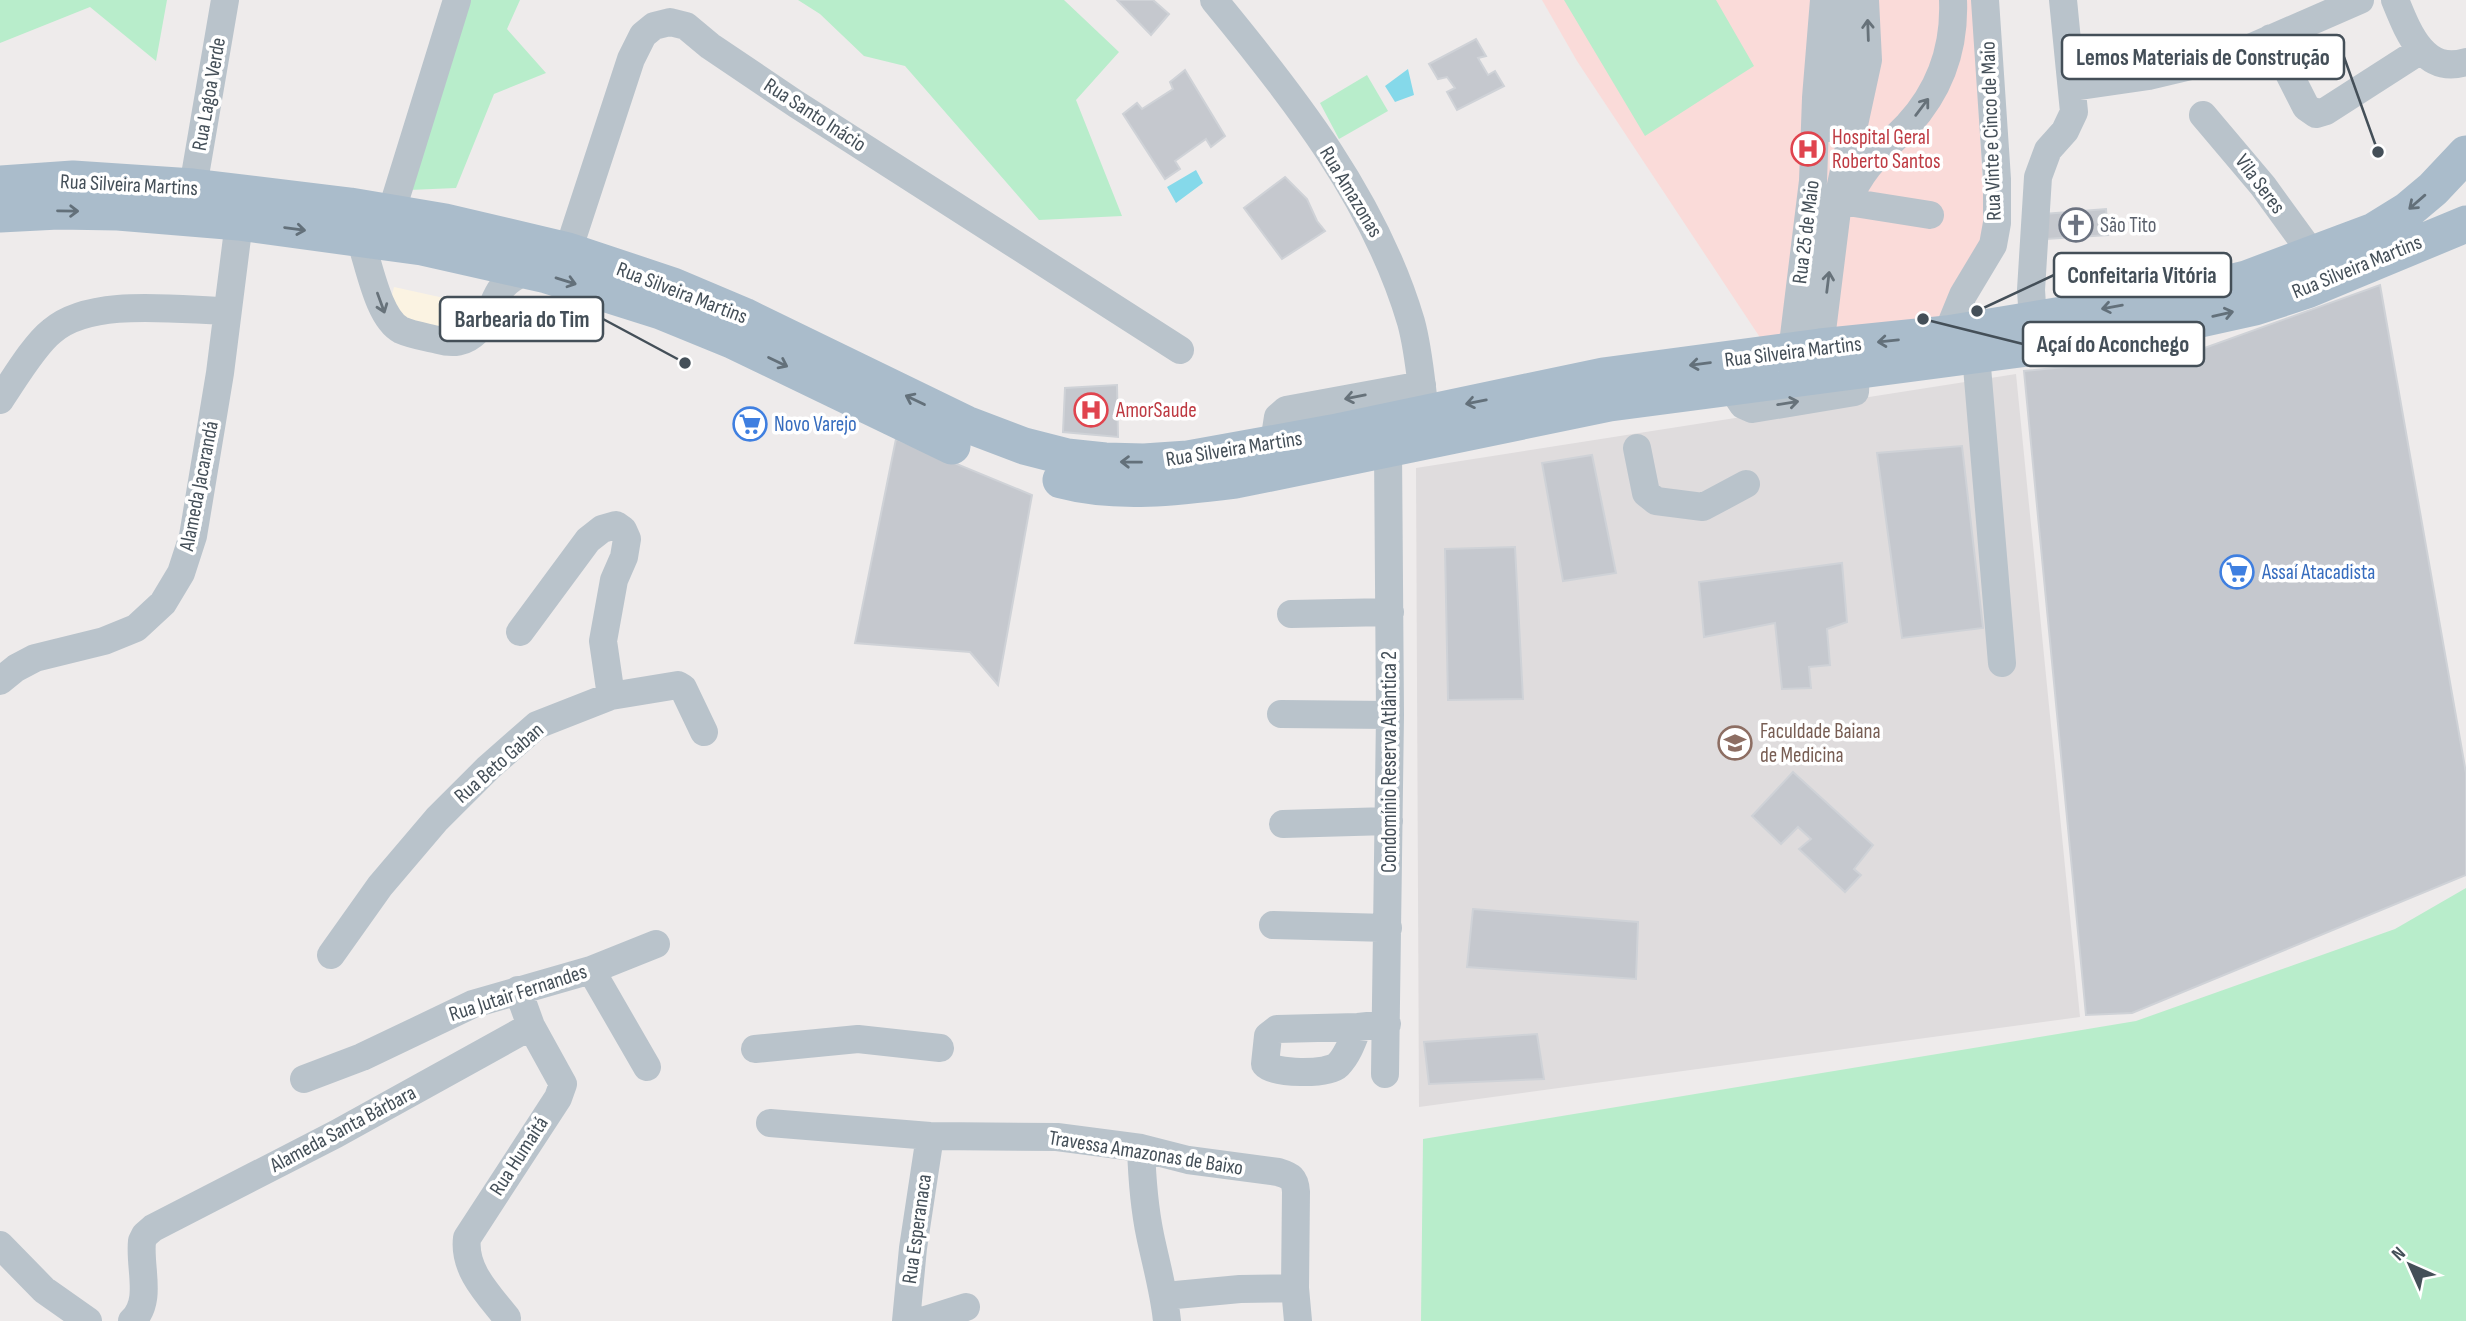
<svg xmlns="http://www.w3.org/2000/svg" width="2466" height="1321" font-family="'Sofia Sans Condensed',sans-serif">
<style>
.commercial{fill:#fbf3e2}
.education{fill:#dfdcdd}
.medical{fill:#fadbd9}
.green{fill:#b8edcb}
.water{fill:#85d9ea}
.building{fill:#c5c8ce;stroke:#cfd2d7;stroke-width:2}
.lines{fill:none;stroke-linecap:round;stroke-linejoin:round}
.minor{stroke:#b9c3cb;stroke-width:28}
.major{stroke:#aabccb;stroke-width:37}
.oneway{stroke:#67727a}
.oneway2{stroke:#63707a}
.labels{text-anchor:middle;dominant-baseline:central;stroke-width:7;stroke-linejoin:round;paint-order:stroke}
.street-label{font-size:21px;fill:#444f58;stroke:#fff}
.health-label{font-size:21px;fill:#be3a42;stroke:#fff;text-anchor:start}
.worship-label{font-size:21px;fill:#5b616d;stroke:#fff;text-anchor:start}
.shop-label{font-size:21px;fill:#366cbe;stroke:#fff;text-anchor:start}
.education-label{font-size:21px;fill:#785e54;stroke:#fff;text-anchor:start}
.leader{fill:none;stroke:#444f58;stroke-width:2.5}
.callout-dot{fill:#444f58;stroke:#fff;stroke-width:2.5}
.callout{fill:#fff;stroke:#444f58;stroke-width:2.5}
.callout-label{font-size:23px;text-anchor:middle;font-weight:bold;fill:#444f58}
</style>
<rect width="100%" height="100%" fill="#eeebeb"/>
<path class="commercial" d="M394,287L476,305L467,334L387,315Z"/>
<path class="education" d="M2016,374L2080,1017L1419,1107L1416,468Z"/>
<path class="medical" d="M1542,0H1972L1986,237L1937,322L1765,345L1577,61Z"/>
<path class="green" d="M0,0H167L156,61L90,7L0,43Z
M468,0H520L507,29L546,73L494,94L456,188L409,190Z
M798,0H1064L1119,52L1076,100L1122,216L1039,220L905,66L864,56L820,14Z
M1564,0H1716L1754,66L1645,136Z
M1367,75L1388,111L1339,139L1320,103Z
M2466,888V1321H1421L1423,1139L2136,1021L2395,929Z"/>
<path class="water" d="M1408,69L1414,95L1395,102L1385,86Z
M1196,170L1203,183L1176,203L1167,187Z"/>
<path class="building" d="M1117,0H1153L1169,14L1151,35Z
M1476,39L1486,56L1478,58L1488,75L1495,71L1504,86L1457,110L1447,92L1455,88L1447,77L1438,79L1429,64Z
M1185,70L1225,136L1211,147L1206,139L1175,161L1180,169L1165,179L1123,114L1137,103L1142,109L1173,89L1170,82Z
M1285,177L1307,199L1317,221L1325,231L1282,259L1244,208Z
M2106,209L2108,235L2046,239L2044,214Z
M2380,285L2466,773V875L2132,1013L2086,1015L2024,371L2185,355Z
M1117,385L1118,437L1063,432L1065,388Z
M896,439L1032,495L998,685L970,652L855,643Z
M1962,446L1983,628L1902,638L1877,453Z
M1592,455L1616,573L1563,581L1542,463Z
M1515,547L1523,699L1448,700L1445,549Z
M1842,563L1847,622L1827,629L1830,665L1809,667L1811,688L1782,689L1775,623L1704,637L1699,582Z
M1793,772L1873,845L1854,869L1861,875L1845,892L1799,849L1811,839L1798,827L1781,844L1752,816Z
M1473,909L1638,922L1636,979L1467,967Z
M1537,1034L1544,1079L1429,1084L1424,1042Z"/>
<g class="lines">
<path class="minor" d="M1214,0C1294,97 1375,200 1411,322C1419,351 1421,383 1425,412
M2395,0C2408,32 2424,75 2466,62
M2271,38L2306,107L2316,114L2326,111L2421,50
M2073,87L2149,76L2229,57L2360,0
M2203,115L2263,186L2313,255
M1829,128L1843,57L1849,0
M193,187L225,0
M1848,201C1863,165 1882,152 1908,125C1940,90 1955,48 1953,0
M1848,202L1930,215
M391,213L457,0
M360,239C369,264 378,318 401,330C412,335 426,337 438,340C453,344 465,343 477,331C501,307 486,289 526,271
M568,251L631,59L643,35L654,26L670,22L686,26L710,46L796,104L1180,350
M2033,320L2031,290L2038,177L2048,150L2065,131L2074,112L2063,0
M1947,334L1963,295L1993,245L1997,223V179L1985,0
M1820,347L1839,194L1868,60L1865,0
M1976,355L2002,663
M1798,369L1792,352L1813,181L1816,98L1824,0
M1731,387L1743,405L1752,409L1855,392L1856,371
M0,400C13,381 34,345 52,331C91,297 178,310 227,311
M1274,443L1278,417L1286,410L1422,385
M1637,448L1646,493L1656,501L1703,507L1746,484
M1291,614L1390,612
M520,632L588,540L602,529L616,525L623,530L627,539L624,557L614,580L603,641L611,696
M0,681L16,668L35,658L104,641L136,628L163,603L181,573L193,536L220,373L239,222
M1281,714L1390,715
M1283,824L1389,821
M1273,925L1388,928
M331,955L380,886L437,819L488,768L537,725L611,696L678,685L683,688L704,732
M591,970L647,1067
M1358,1027C1353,1040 1348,1055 1338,1065C1328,1075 1273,1074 1265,1064L1268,1036L1277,1029L1358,1027L1387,1024
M755,1049L858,1039L940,1048
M1385,1074L1390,715L1388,449
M304,1079L362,1057L473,1004L591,970L656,944
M770,1123L930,1136L1057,1137L1141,1148L1188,1160L1278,1172C1291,1176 1295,1178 1296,1192L1295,1288L1298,1321
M1141,1148C1142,1177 1144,1206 1150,1235C1156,1264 1164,1291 1167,1321
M0,1245L44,1290L88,1321
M1165,1296L1240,1289L1295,1288
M507,1318C489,1295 463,1270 467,1238L558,1098L563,1084L531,1026L518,990
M132,1321C153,1301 139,1268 142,1241L145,1235L153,1228L336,1134L531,1026
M906,1321L913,1248L930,1136
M922,1321L966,1307"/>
<path class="major" d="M0,184L73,179L193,187L350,206L445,222L568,251L673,286L744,316L966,424L1024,446L1067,457L1105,461L1144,462L1188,459L1332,433L1603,376L1820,347L1947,334L2172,297L2246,279L2374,231L2408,210L2433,189L2466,154
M0,214L58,211L118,212L239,222L422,247L547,275L661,311L732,340L952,446
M1061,480C1117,495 1180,487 1236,480L1610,403L2133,334L2255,307L2307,290L2466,224"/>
</g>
<defs><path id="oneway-shaft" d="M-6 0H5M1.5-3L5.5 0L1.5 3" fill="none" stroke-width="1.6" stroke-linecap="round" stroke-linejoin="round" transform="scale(1.75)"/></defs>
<g class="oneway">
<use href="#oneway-shaft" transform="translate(1868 30) rotate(-92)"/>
<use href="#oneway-shaft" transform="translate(1922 107) rotate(-53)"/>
<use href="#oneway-shaft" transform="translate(1828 282) rotate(-83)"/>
<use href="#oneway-shaft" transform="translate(381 303) rotate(70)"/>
<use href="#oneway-shaft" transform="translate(1355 397) rotate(169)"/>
<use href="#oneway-shaft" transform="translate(1788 403) rotate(-9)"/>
</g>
<g class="oneway2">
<use href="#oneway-shaft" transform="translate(2417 202) rotate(139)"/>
<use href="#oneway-shaft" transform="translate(68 211) rotate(1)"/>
<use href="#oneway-shaft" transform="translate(295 229) rotate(8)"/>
<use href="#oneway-shaft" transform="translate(566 281) rotate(17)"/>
<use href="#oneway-shaft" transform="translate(2112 307) rotate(170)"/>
<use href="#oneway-shaft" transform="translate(2223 314) rotate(-13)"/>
<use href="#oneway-shaft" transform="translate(1888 341) rotate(174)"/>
<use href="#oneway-shaft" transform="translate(778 362) rotate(26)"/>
<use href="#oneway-shaft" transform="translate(1700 364) rotate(173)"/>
<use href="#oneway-shaft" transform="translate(915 400) rotate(-154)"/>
<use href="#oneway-shaft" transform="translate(1476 402) rotate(169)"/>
<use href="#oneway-shaft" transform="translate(1131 462) rotate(-179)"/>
</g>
<defs>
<symbol id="hospital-ring" viewBox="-11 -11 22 22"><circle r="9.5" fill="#fff" stroke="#e0444e" stroke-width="1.5"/><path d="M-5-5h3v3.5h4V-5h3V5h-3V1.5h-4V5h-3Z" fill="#e0444e"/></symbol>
<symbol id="church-ring" viewBox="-11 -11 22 22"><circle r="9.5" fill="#fff" stroke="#6b7280" stroke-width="1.5"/><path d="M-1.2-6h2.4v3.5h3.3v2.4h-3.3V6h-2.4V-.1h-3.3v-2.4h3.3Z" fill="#6b7280"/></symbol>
<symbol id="supermarket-ring" viewBox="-11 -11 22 22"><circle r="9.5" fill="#fff" stroke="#3f7fe0" stroke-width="1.5"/><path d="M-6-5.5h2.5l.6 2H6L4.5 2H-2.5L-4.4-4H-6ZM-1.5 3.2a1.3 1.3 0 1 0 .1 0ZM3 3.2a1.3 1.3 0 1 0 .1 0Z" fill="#3f7fe0"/></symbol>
<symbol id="university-ring" viewBox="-11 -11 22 22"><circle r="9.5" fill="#fff" stroke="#8d6e63" stroke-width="1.5"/><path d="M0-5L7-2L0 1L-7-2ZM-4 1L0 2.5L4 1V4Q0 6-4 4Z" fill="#8d6e63"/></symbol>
</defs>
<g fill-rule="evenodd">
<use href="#hospital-ring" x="1789" y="130" width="38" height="38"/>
<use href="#church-ring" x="2057" y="206" width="38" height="38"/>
<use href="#hospital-ring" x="1072" y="391" width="38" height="38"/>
<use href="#supermarket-ring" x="731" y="405" width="38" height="38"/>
<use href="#supermarket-ring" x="2218" y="553" width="38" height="38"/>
<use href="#university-ring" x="1716" y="724" width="38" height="38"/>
</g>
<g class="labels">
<g class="street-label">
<text transform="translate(209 94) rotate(-80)">Rua Lagoa Verde</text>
<text transform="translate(815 115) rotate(33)">Rua Santo Inácio</text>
<text transform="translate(1991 131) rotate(-92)">Rua Vinte e Cinco de Maio</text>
<text transform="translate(2260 184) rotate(53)">Vila Seres</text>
<text transform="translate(129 185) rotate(3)">Rua Silveira Martins</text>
<text transform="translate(1351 192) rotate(59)">Rua Amazonas</text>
<text transform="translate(1806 232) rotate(-83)">Rua 25 de Maio</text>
<text transform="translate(2357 267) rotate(-22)">Rua Silveira Martins</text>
<text transform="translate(682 293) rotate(21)">Rua Silveira Martins</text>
<text transform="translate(1793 352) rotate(-7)">Rua Silveira Martins</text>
<text transform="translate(1234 449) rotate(-9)">Rua Silveira Martins</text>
<text transform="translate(199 486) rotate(-79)">Alameda Jacarandá</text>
<text transform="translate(1389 762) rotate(-90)">Condomínio Reserva Atlântica 2</text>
<text transform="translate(499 763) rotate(-41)">Rua Beto Gaban</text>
<text transform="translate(518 993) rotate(-18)">Rua Jutair Fernandes</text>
<text transform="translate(343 1129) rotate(-28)">Alameda Santa Bárbara</text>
<text transform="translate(1146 1153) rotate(9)">Travessa Amazonas de Baixo</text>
<text transform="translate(519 1156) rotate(-57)">Rua Humaitá</text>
<text transform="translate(917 1229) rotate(-82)">Rua Esperanaca</text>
</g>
<g class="health-label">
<text x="1832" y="137">Hospital Geral<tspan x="1832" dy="24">Roberto Santos</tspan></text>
<text x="1116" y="410">AmorSaude</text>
</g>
<g class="worship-label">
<text x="2100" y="225">São Tito</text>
</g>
<g class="shop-label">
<text x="774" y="424">Novo Varejo</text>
<text x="2262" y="572">Assaí Atacadista</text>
</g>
<g class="education-label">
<text x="1760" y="731">Faculdade Baiana<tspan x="1760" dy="24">de Medicina</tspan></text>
</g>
</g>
<path class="leader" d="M2378 152L2344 57M1977 311L2054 275M685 363L603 319M1923 319L2023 344"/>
<g class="callout-dot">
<circle cx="2378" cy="152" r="7"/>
<circle cx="1977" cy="311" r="7"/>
<circle cx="685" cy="363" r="7"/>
<circle cx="1923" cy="319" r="7"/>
</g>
<g class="callout">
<rect x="2062" y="35" width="282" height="44" rx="7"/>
<rect x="2054" y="253" width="177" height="44" rx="7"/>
<rect x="440" y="297" width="163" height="44" rx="7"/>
<rect x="2023" y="322" width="181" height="44" rx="7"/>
</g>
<g class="callout-label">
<text x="2203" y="65">Lemos Materiais de Construção</text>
<text x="2142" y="283">Confeitaria Vitória</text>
<text x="522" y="327">Barbearia do Tim</text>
<text x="2113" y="352">Açaí do Aconchego</text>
</g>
<g transform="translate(2410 1265) rotate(315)" stroke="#ffffff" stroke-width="5" paint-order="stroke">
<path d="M0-5L12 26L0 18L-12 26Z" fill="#444f58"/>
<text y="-10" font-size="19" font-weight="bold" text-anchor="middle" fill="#444f58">N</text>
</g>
</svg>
